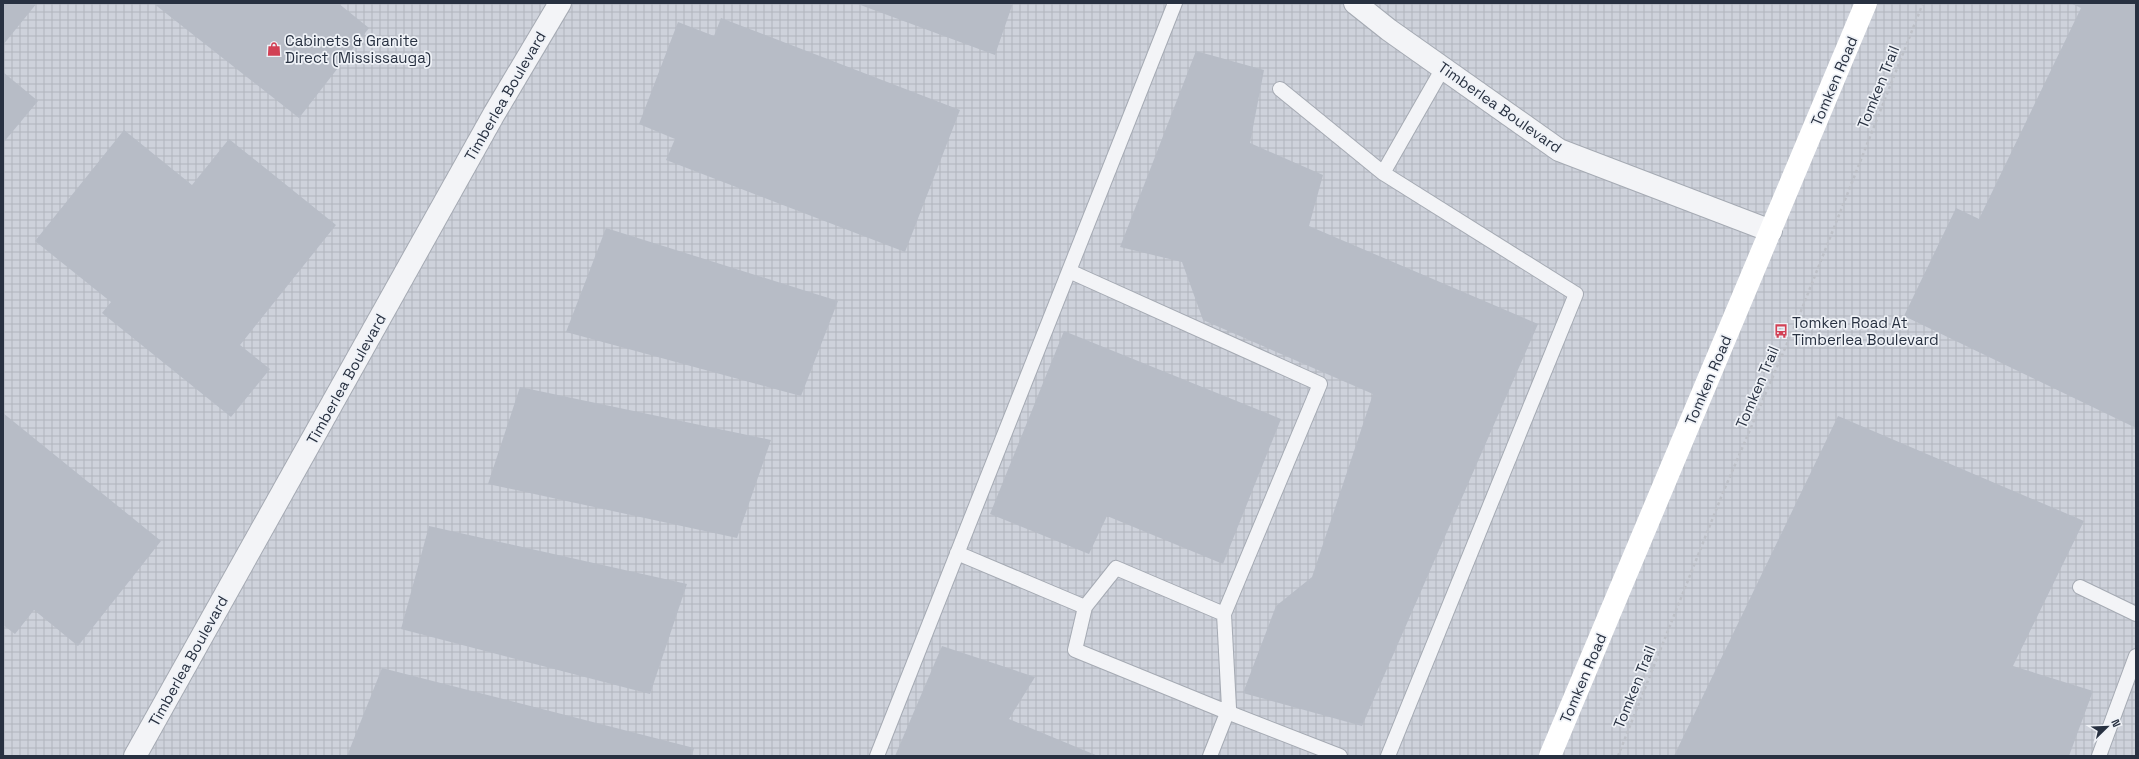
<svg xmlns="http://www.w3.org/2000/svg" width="2139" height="759" font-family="'Space Grotesk',sans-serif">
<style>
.industrial{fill:url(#industrial-grid)}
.building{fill:#b7bcc6}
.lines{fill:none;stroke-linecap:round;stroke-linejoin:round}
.service-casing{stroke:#a5aab3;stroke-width:16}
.minor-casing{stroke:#a5aab3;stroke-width:24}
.path{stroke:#bec1c8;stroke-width:2.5;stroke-dasharray:3 3;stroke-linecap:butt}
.service{stroke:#f3f4f7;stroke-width:14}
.minor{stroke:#f3f4f7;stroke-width:22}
.secondary{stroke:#fff;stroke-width:22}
.labels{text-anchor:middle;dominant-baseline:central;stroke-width:3.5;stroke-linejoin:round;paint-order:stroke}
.poi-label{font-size:15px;fill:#283141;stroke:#eff2f7;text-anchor:start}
.street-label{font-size:15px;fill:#283141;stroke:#eff2f7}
</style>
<defs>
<pattern id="industrial-grid" width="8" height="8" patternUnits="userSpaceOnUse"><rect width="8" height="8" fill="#ced2db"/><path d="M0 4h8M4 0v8" fill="none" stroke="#b1b5bd"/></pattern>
</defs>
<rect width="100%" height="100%" fill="#e0e3e9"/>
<path class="industrial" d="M3,3H2136V756H3Z"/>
<path class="building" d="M3,3H37L3,45Z
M153,3H338L369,28L299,118Z
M855,3H1013L995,55Z
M2070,3H2136V428L1904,316L1956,208L1979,219L2081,8Z
M721,18L960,110L905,252L666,160L675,139L639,124L678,22L714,36Z
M1196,51L1264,70L1250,143L1323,175L1309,226L1538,324L1362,726L1243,693L1276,606L1312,577L1373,394L1203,320L1182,262L1120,247Z
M3,72L38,101L3,143Z
M124,130L192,185L229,139L336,225L240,345L270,369L231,417L102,313L111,302L35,241Z
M606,228L838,301L801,396L566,332Z
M1064,331L1281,419L1223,564L1107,516L1089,554L990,514Z
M520,387L771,440L737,538L488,484Z
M3,413L161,541L78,646L34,610L15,634L3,625Z
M1838,416L2084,521L2013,666L2093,691L2069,756H1674Z
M429,526L687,584L650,694L401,629Z
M942,646L1035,677L1009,719L1098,756H895Z
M382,668L694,748L692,756H347Z"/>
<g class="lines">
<defs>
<path id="service" d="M1280,89L1383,173L1576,294L1388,756
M1383,173L1443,68
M1069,271L1320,384L1224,614L1229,708L1210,756
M957,553L1085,607L1075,650L1227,712L1340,756
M2080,587L2136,614
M1085,607L1116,568L1224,614
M877,756L1175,3
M2099,756L2136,656"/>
<path id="minor" d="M1355,3L1389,30L1559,150L1771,231
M135,756L494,114L560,3"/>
</defs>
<use href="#service" class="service-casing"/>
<use href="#minor" class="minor-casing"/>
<path class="path" d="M1618,756L1722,495L1801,311L1923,3"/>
<use href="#service" class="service"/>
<use href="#minor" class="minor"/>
<path class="secondary" d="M1550,756L1866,3"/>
</g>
<defs>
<symbol id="shop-bare" viewBox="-9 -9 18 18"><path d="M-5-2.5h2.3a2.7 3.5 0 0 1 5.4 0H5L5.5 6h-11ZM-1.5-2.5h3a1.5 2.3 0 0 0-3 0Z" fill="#d24155" stroke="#eff2f7" stroke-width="2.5" paint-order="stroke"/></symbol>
<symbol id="bus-bare" viewBox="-9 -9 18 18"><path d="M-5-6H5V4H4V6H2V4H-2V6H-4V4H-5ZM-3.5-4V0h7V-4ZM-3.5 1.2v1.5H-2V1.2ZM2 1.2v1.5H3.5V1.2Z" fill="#d24155" stroke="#eff2f7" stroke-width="2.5" paint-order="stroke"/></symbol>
</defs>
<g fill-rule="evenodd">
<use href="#shop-bare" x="264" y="39" width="20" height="20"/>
<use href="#bus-bare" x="1771" y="321" width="20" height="20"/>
</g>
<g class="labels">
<g class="poi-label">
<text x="285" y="40">Cabinets &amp; Granite<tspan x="285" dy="17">Direct (Mississauga)</tspan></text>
<text x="1792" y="322">Tomken Road At<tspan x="1792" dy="17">Timberlea Boulevard</tspan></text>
</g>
<g class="street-label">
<text transform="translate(1834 81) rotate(-67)">Tomken Road</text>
<text transform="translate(1878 87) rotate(-68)">Tomken Trail</text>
<text transform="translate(505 96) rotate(-60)">Timberlea Boulevard</text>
<text transform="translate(1500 107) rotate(35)">Timberlea Boulevard</text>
<text transform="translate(346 379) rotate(-61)">Timberlea Boulevard</text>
<text transform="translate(1708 380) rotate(-67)">Tomken Road</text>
<text transform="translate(1757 387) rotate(-67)">Tomken Trail</text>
<text transform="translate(188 661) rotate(-61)">Timberlea Boulevard</text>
<text transform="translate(1583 678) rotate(-67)">Tomken Road</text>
<text transform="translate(1634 687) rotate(-68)">Tomken Trail</text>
</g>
</g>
<rect width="2139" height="759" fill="none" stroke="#283141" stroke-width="8"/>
<g transform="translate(2107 727) rotate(67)" stroke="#eff2f7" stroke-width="3" paint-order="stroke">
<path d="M0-3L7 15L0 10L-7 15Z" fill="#283141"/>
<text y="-6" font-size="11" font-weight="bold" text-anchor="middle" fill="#283141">N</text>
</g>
</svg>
